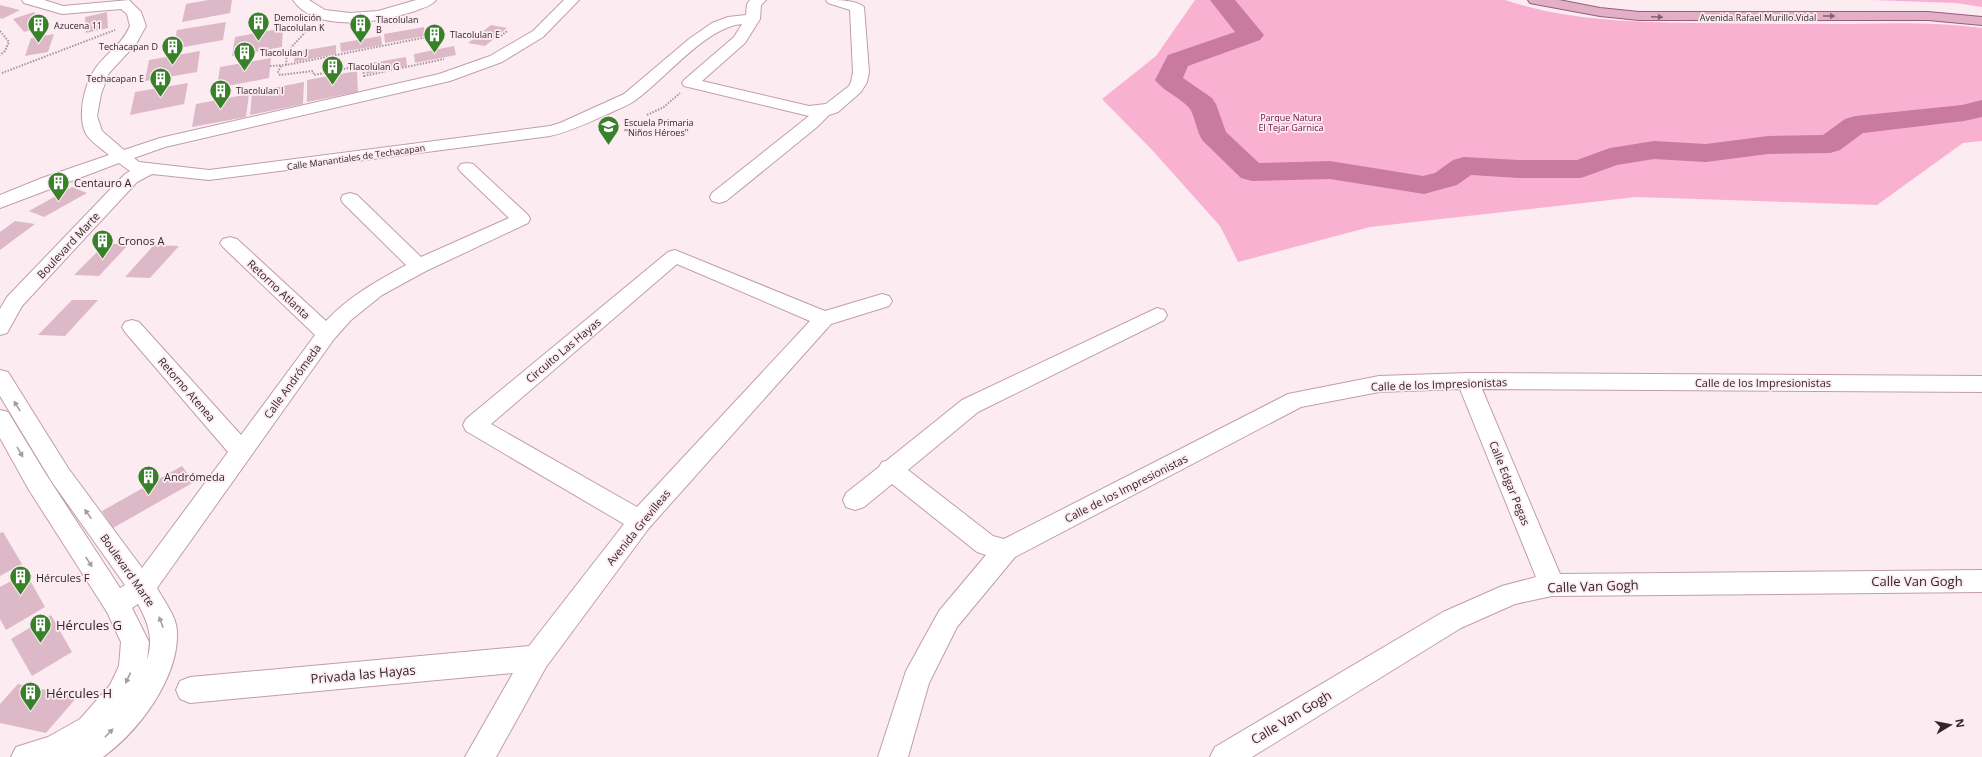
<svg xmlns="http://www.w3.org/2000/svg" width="1982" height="757" font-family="'Open Sans',sans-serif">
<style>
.green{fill:#f9b1d1}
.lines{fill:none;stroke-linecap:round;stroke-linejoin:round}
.river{fill:#c87b9f;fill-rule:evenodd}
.building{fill:#ddb9c8}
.minor-casing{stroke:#c19dac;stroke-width:2}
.major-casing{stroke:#985c78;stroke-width:2}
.path{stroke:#a5959b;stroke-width:2;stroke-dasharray:1.5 1.5;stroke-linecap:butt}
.minor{fill:#fff;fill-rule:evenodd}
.major{fill:#e2afc7;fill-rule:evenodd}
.oneway{fill:#826371}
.oneway2{fill:#a39da0}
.labels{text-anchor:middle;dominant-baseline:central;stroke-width:3.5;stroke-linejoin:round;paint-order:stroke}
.far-poi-label{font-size:9px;fill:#33252b;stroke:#fcecf2;text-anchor:start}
.far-street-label{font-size:9px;fill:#33252b;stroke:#fcecf2}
.far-park-label{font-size:9px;fill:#6d0f46;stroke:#fcecf2}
.poi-label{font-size:11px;fill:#33252b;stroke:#fcecf2;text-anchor:start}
.street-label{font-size:11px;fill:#33252b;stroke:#fcecf2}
.near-street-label{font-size:13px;fill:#33252b;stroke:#fcecf2}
.near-poi-label{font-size:13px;fill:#33252b;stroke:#fcecf2;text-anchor:start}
</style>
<rect width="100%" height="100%" fill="#fcecf2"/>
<path class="green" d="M1195,0H1505C1565,20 1629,22 1691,23C1745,24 1798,24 1852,24C1895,23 1939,22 1982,28V141L1963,143L1877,205L1636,197L1370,227L1238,262L1220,226L1153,151L1102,99L1156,56Z
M1871,0H1982V7L1956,3Z"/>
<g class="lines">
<path class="river" d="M1210,0H1235L1264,35L1260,40L1188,66L1183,78L1212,98L1216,104L1226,132L1259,163L1330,161L1423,176L1435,173L1453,160L1464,157L1519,160H1577L1610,148L1654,141L1706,144L1768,136L1823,135L1845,119L1855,116L1962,105L1982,100V117L1964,121L1863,133L1840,150L1830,153L1768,154L1706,162L1654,159L1617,165L1581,178H1519L1471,175L1457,185L1424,194L1330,179L1252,181L1241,178L1203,141C1196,131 1196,119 1190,109C1183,99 1164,92 1155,80L1168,55L1235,32Z"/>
</g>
<path class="building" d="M208,0H232L230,13L182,22L186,4Z
M0,5L20,10L2,19L0,18Z
M34,12L46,25L24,32L13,19Z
M107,12L108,28L86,33L85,17Z
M226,22L223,40L173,49L177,30Z
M491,25L507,28L485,46L468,43Z
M424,27L425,36L385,43L384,34Z
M283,28L282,47L232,56L235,37Z
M54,34L48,52L25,56L31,38Z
M381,36L382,45L341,52L340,43Z
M336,45V54L294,62L295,52Z
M454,46L456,55L415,63L414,54Z
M200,51L197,72L145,81L149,60Z
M406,57L407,66L366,74L365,64Z
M271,58L269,78L217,88L220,67Z
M357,71L358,92L307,102V80Z
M304,82L303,104L250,115L252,92Z
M188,83L184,104L130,115L135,92Z
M249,94L246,117L192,127L196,104Z
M72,187L87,193L44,217L29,211Z
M15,221L35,224L0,250V232Z
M105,244H129L99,276L74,275Z
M154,245L179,246L150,278L125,277Z
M72,300H98L65,336L38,335Z
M182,466L194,482L113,528L102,511Z
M3,532L22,564L0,576V533Z
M26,573L45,607L6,630L0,619V587Z
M51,615L72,652L32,676L11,639Z
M18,684L77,697L46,733L0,723V704Z"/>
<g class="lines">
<defs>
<path id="minor" d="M22,0H44L63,6L129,0L141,12L146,26L136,44L109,73L101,94L97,116L102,131L124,150L160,138L439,74L490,56L533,31L564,0H579L543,37L502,62L450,81L165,147L134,158L139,162L209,170L550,126L560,123L624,94L689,39L712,23L728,17L746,15L747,4L750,0H766L761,5L760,19L745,43L702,81L809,106L826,104L849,86L851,82L853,72L850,10L828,3L826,0C837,0 857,0 864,7L869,72L867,82L861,92L838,112L829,115L817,127L726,201L719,203L712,201L710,197L712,193L809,116L684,86L682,83L684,80L734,37L742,24C706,27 666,78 637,99C630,105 620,108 612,112C592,121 572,131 550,136L209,180L152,174L137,182L22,306L7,333L0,335V309L7,297L125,174L130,171L119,163L0,208V195L42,178L109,155C102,149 91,142 86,134C77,117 84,85 95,69C107,52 121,46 130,26L127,14L121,9L62,14L24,3Z
M293,0H309L325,10L350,13L378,11L416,0H436C432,6 422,8 415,11C382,22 316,34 293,0Z
M467,163L473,164L528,215L530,219L528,223L426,271L382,295L351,320L334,339L157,588C164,601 177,617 177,632C179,678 138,732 103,757H11L16,747L48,737L80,719L110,685L119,666L121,642L107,612L29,490L0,438V410L8,412L47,476L120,588L125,585L52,482L0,396V370L8,372L68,468L142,568L228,452L125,332L122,327L125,322L132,320L139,322L241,435L315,335L223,247L220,243L223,239L230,237L237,239L326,321C349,296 377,281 406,265L343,203L341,199L343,195L350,193L357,195L421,257L509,218L461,172L458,168L461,164ZM138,604C148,622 154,639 147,660L149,642L132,608Z
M675,250L825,311L882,294L889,296L892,301L889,306L831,324L649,528L546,667L496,757H465L513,673L190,703L180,699L176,690L180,681L190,677L529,646L624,524L466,431L463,425L466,419L668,252ZM677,264L810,321L637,507L491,424Z
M1157,308L1164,310L1167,315L1164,320L978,412L908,470L993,536L1004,539L1288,394L1379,376L1468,373L1982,376V392L1482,389L1560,574L1982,570V592L1552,596L1515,604L1461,628L1252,757H1210L1215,747L1443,612L1502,586L1536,577L1460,389L1379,392L1301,407L1015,557L957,627L929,683L908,757H878L906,671L939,611L986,555L977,552L892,484L864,507L855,510L846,507L843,500L846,493L879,467L882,462L886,461L962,400Z"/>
<path id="major" d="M1528,0H1559L1600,8L1639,12H1928L1982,17V25L1928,20H1639L1600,16L1535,4L1530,3Z"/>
</defs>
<use href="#minor" class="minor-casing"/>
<use href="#major" class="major-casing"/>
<path class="path" d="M0,31L9,42L5,51L0,55
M501,36L507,31
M286,65L287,52L311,26
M270,66L286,65L427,37
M281,66L278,72L280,75L313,71L314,75L363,65L364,78
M2,73L115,30
M364,76L444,59
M647,115L664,107L680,93"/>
<use href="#minor" class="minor"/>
<use href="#major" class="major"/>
</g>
<defs><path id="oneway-solid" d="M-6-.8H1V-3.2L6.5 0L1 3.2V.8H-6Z"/></defs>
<g class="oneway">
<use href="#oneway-solid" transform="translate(1829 16)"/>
<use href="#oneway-solid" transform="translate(1657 17) rotate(2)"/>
</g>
<g class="oneway2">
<use href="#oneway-solid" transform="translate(17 406) rotate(-122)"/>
<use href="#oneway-solid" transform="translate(20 452) rotate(60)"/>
<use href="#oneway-solid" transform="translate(88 514) rotate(-126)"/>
<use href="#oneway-solid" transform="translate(89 562) rotate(57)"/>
<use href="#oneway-solid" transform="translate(161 622) rotate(-110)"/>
<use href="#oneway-solid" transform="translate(128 678) rotate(115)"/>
<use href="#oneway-solid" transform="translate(109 733) rotate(-46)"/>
</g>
<defs>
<symbol id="building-pin" viewBox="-11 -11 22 30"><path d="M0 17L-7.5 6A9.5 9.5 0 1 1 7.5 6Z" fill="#378229" stroke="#fcecf2"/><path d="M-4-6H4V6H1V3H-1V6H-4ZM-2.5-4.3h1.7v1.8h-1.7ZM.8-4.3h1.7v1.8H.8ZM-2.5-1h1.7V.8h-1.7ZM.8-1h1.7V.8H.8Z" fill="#fff"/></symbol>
<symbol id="school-pin" viewBox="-11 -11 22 30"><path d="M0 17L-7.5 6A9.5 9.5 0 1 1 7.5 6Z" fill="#378229" stroke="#fcecf2"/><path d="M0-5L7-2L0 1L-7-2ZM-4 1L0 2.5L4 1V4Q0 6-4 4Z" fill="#fff"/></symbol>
</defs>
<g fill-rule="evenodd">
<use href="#building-pin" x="246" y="10" width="25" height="34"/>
<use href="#building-pin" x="348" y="12" width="25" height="34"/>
<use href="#building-pin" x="26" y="12" width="25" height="34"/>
<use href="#building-pin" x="422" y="22" width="25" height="34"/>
<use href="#building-pin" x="160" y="34" width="25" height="34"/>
<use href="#building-pin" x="232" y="40" width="25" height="34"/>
<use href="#building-pin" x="320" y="54" width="25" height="34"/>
<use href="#building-pin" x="148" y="66" width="25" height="34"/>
<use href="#building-pin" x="208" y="78" width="25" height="34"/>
<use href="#school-pin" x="596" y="114" width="25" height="34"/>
<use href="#building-pin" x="46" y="170" width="25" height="34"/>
<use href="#building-pin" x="90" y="228" width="25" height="34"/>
<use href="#building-pin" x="136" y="464" width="25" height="34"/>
<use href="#building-pin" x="8" y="564" width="25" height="34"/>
<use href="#building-pin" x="28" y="612" width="25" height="34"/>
<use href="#building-pin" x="18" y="680" width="25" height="34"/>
</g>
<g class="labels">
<g class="far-poi-label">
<text x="274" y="17">Demolición<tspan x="274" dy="10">Tlacolulan K</tspan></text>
<text x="376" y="19">Tlacolulan<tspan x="376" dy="10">B</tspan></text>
<text x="54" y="25">Azucena 11</text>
<text x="450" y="34">Tlacolulan E</text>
<text x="158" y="46" text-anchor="end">Techacapan D</text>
<text x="260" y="52">Tlacolulan J</text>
<text x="348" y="66">Tlacolulan G</text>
<text x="144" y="78" text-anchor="end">Techacapan E</text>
<text x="236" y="90">Tlacolulan I</text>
<text x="624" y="122">Escuela Primaria<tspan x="624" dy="10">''Niños Héroes''</tspan></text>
</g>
<g class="far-street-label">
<text x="1758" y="17">Avenida Rafael Murillo Vidal</text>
<text transform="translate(356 157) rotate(-8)">Calle Manantiales de Techacapan</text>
</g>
<g class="far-park-label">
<text x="1291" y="117">Parque Natura<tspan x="1291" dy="10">El Tejar Garnica</tspan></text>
</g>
<g class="poi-label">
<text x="74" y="182">Centauro A</text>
<text x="118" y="240">Cronos A</text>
<text x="164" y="476">Andrómeda</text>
<text x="36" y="577">Hércules F</text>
</g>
<g class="street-label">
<text transform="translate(68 245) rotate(-47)">Boulevard Marte</text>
<text transform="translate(279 289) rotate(43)">Retorno Atlanta</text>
<text transform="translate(563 350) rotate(-40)">Circuito Las Hayas</text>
<text transform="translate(292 381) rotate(-54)">Calle Andrómeda</text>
<text x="1763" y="382">Calle de los Impresionistas</text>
<text transform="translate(1439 384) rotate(-2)">Calle de los Impresionistas</text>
<text transform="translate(187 389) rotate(49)">Retorno Atenea</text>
<text transform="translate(1510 483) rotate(68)">Calle Edgar Pegas</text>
<text transform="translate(1126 488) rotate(-27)">Calle de los Impresionistas</text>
<text transform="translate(638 527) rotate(-51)">Avenida Grevilleas</text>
<text transform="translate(128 570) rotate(55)">Boulevard Marte</text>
</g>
<g class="near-street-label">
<text x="1917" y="581">Calle Van Gogh</text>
<text transform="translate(1593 586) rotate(-2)">Calle Van Gogh</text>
<text transform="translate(363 674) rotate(-5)">Privada las Hayas</text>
<text transform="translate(1291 717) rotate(-31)">Calle Van Gogh</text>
</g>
<g class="near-poi-label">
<text x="56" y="625">Hércules G</text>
<text x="46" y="693">Hércules H</text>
</g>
</g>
<g transform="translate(1950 725) rotate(80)" stroke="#fcecf2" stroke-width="3" paint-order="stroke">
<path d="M0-3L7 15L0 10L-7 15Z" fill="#33252b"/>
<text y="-6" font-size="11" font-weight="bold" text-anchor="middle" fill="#33252b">N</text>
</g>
</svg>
